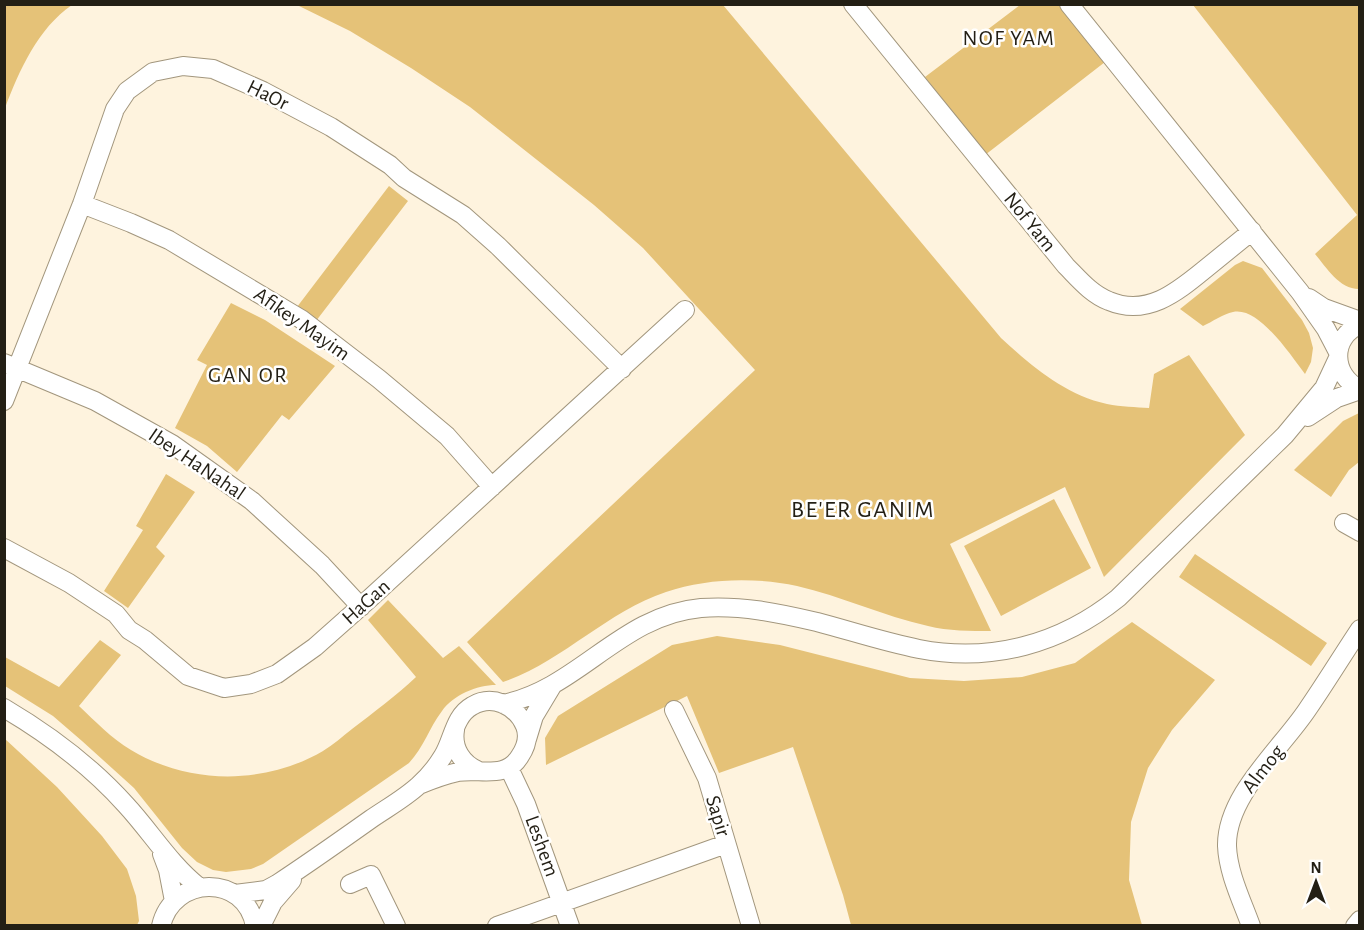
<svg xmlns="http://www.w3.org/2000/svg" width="1364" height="930" font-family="'Alegreya Sans',sans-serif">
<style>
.green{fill:#e5c278}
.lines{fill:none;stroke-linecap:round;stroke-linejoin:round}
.minor-casing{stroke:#a2967d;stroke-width:20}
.minor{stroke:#fff;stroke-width:18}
.labels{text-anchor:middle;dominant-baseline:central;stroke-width:5;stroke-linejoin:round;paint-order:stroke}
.street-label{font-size:21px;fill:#231f15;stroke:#fff}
.neighbourhood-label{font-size:22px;letter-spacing:1.5px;fill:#231f15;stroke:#fff}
.quarter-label{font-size:24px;letter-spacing:1.5px;fill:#231f15;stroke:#fff}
</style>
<rect width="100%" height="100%" fill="#fef3de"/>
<path class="green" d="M5,4L72,5C38,28 19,71 5,108Z
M297,5H723L1001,338C1033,367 1064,394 1107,404C1121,407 1136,407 1149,408L1154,374L1189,355L1245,435L1104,577L1065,487L950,544L991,631C971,631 948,631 928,626C883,616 841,596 797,586C755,577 707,578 666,592C606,612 562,662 503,682L467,642L755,370L643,248L594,205L470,107L411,68L350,31Z
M1020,5H1061L1105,62L985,155L925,77Z
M1193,5H1359V289C1339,289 1327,268 1315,254L1357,215Z
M389,186L408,201L316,321L297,307Z
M1243,261L1262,268L1302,320L1309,333L1313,348L1311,362L1305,374C1291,356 1259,306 1233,312C1223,314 1212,322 1203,326L1180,309L1235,265Z
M231,303L265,320L335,366L289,420L282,415L237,472L207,446L175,428L207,365L197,360Z
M1359,413V462L1349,470L1331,497L1294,470L1343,421Z
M166,474L195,492L156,547L165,556L128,608L104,591L143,530L136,526Z
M1054,499L1091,568L1001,616L964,546Z
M1195,554L1327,643L1311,666L1179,577Z
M388,600L443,658L459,646L496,685C477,685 453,695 442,711C429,728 424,747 409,763L263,864L251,869L226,872L213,870L197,862L182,848L134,788L82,741L53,716L5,686V657L59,687L100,640L121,655L79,706C95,721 112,739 131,750C189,785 265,785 323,751C333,745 343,736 352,729C374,712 396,696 416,677L368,620Z
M1132,622L1215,680L1172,730L1148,768L1131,822L1129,880L1142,925H851L843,895L793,747L719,773L687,696L546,765L545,738L558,716L672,645L717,636L780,645L910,678L964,681L1022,677L1075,663Z
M4,738L57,787L102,836L127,869L136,896L139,921L137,925H5Z"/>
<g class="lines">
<defs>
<path id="minor" d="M853,4L1066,266C1079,279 1091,294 1109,301C1147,317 1177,292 1204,270C1220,257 1236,244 1252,231
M1069,4L1300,292L1326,329L1338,352
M82,204L131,223L169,240L301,319L379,379L447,436L492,487
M1309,298L1324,308L1360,321
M1360,325C1330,337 1332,376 1360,389
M4,363L95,401L172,444L252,501L322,565L361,607
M4,401L82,204L115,109L127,91L153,72L183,66L213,69L263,91L331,127L390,165L404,178L463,215L498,246L622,369
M1308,417L1337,398L1360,390
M1344,523L1360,532
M4,548L69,583L116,614L129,630L145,640L188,676L224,688L251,684L277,674L315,647L368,600L685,310
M503,704C578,689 621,615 701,608C741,605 779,613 817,622C851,631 884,642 919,649C991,663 1061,644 1118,598L1285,435L1324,388L1338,358
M4,708C48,734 92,767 126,805C151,832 170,864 199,887
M674,710L707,778L751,926
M455,730C452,748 462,764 479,771
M527,739L534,716L552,686
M509,768L526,804L570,926
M162,854L168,870L174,901
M350,884L371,875L396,926
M235,894L266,890L277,884C309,863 340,841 371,819C387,808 405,798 419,785C428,777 437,766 443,756C453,740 454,716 472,706C492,694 516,705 525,726C529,736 526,747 520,756C506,780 480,768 458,772C444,775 431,780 419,785
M161,926C173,875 245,873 255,926
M261,926L273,902L292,880
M497,926L726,844
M1251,926C1242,901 1228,873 1227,846C1226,796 1280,750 1307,710C1325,684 1342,656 1360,629
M1355,926L1360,920"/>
</defs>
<use href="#minor" class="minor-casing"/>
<use href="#minor" class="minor"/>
</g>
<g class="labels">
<g class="street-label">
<text transform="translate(268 95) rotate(26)">HaOr</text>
<text transform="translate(1030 222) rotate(51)">Nof Yam</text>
<text transform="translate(302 324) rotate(35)">Afikey Mayim</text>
<text transform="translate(197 464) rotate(34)">Ibey HaNahal</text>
<text transform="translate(366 602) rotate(-42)">HaGan</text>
<text transform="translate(1263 769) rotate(-52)">Almog</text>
<text transform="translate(718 816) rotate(73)">Sapir</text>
<text transform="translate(542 846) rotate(70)">Leshem</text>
</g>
<g class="neighbourhood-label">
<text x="1009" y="38">NOF YAM</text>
<text x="248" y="375">GAN OR</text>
</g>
<g class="quarter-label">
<text x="863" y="510">BE'ER GANIM</text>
</g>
</g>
<rect width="1364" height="930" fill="none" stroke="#231f15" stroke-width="12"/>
<g transform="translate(1316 882)" stroke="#ffffff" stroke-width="4.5" paint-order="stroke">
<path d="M0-4.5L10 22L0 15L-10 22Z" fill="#231f15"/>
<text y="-9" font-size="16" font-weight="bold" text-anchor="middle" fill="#231f15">N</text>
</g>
</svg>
